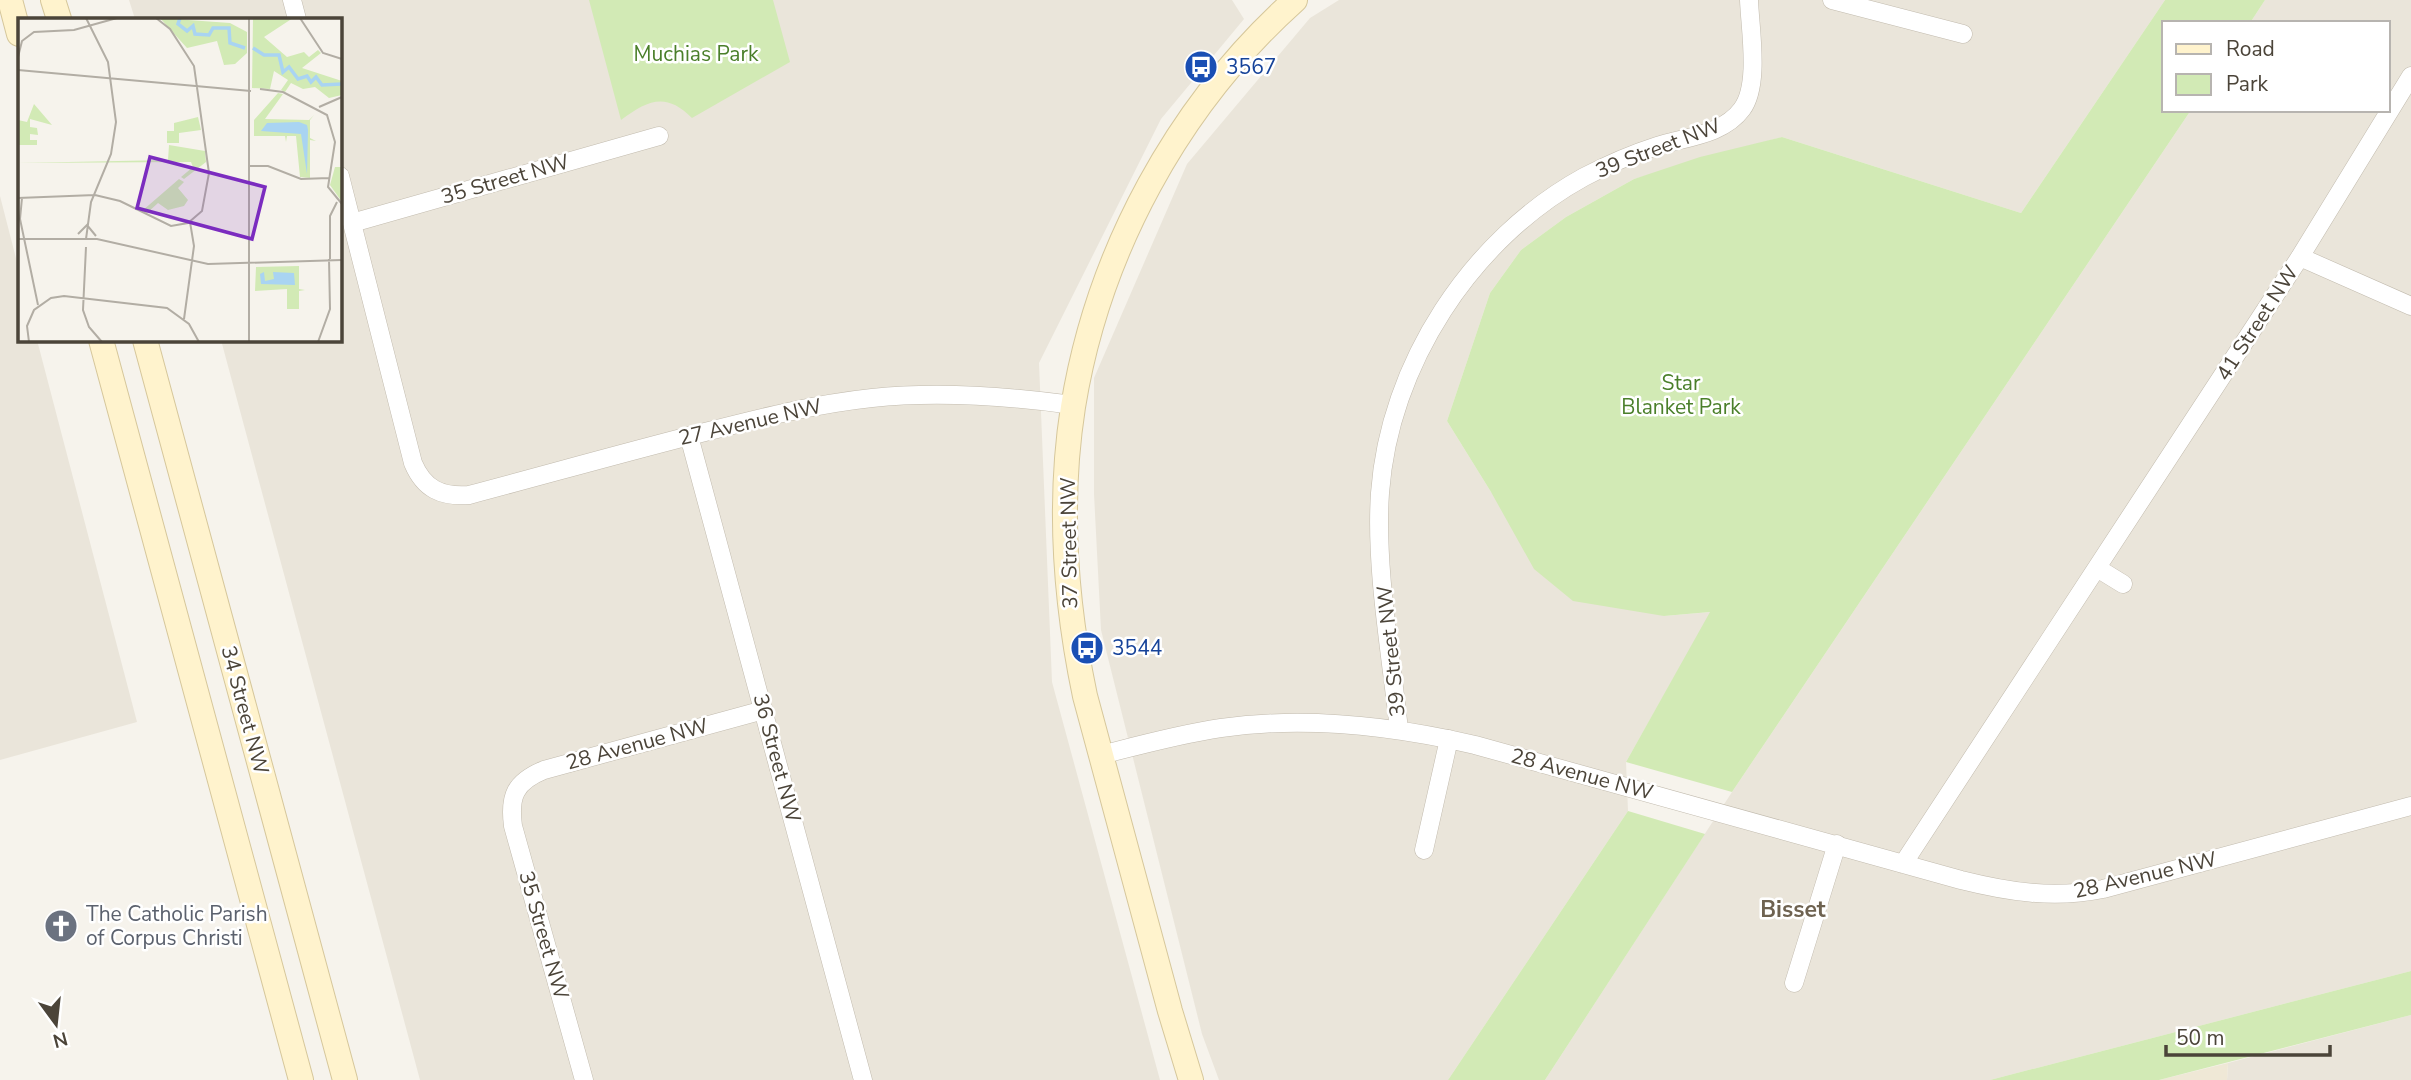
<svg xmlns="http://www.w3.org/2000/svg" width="2411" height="1080" font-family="'Nunito Sans',sans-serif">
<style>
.residential{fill:#eae5da}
.education{fill:#efe8d6}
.green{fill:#d2eab5}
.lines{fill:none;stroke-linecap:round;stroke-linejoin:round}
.street-casing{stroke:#c2bbae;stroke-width:19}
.secondary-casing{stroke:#d6c79b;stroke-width:26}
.street{stroke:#fff;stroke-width:18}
.secondary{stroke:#fff3cd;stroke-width:24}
.labels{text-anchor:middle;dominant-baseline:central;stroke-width:5;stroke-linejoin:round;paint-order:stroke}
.park-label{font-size:21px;fill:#4a7f2a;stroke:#fff}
.transit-label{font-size:21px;fill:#164399;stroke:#fff;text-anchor:start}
.street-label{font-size:21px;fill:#4b4439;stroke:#fff}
.worship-label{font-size:21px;fill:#5b616d;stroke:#fff;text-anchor:start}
.neighbourhood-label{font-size:23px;font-weight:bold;fill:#6e6250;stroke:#fff}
.inset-river{fill:none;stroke:#a9d4f2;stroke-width:3.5}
.inset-road{fill:none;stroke:#b2ada4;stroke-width:2}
.view{fill:#7b2cbf;fill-opacity:0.15;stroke:#7b2cbf;stroke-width:3.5}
.inset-edge{fill:none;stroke:#4b4439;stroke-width:3.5}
</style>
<rect width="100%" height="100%" fill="#f6f3ec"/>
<path class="residential" d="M129,0H1232L1244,19L1161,119L1039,363L1052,682L1160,1080H420L221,340H340V19H135Z
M1339,0H2165L2021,213L1782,137L1634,179L1566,217L1521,250L1490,293L1447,421L1491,492L1664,616L1711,612L1626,762L1628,811L1448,1080H1219L1202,1034L1101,630L1094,494V378L1187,164L1310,18Z
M2265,0H2411V971L1990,1080H1545L1732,792L2191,110H2388V23H2250Z
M0,196L19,270V340H37L137,722L0,760Z
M2411,1015V1080H2227L2228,1063Z"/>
<path class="education" d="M2228,1063L2227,1080H2159Z"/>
<path class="green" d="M589,0H773L790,62L692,118C666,92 648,100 621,120Z
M2165,0H2265L2250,23H2164V110H2191L1732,792L1626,762L1710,612L1664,616L1573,601L1534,569L1491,492L1447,421L1490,293L1521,250L1566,217L1634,179L1700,157L1782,137L2021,213Z
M1628,811L1705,834L1545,1080H1448Z
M2411,971V1015L2159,1080H1990Z"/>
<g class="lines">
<defs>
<path id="street" d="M292,0L297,19
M1832,0L1963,34
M340,176L413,463C424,489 441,497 469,495C548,474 626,452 705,432C760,418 815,404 872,398C939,391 1007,396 1073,405
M352,223L659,136
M2300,257L2411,306
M689,436L863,1080
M2097,568L2123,584
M1399,730C1391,655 1375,567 1380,493C1389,365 1471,239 1584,177C1607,165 1632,154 1657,146C1686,137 1723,135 1742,109C1760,85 1750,29 1749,0
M1101,755C1140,745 1180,734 1221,728C1305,716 1393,726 1475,745L1961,880C2009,892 2054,899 2103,889L2411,806
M1424,850L1449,739
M1903,864L2300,257L2411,76
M1794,983L1837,844
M584,1080L513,826C509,796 515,782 544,770L764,710"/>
<path id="secondary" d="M10,0L19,34
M53,0L59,19
M101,340L301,1080
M145,340L345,1080
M1191,1080L1170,1011L1085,696C1065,601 1058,503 1073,407C1098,252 1178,105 1295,0"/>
</defs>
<use href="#street" class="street-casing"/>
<use href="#secondary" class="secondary-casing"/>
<use href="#street" class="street"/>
<use href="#secondary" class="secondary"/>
</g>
<defs>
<symbol id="bus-disc" viewBox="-11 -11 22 22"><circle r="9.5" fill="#1a4fb4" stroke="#fff"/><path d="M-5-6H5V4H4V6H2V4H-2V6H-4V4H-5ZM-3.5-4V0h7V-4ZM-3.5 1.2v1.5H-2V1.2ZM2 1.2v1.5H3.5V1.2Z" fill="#fff"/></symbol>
<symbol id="church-disc" viewBox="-11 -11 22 22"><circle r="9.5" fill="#6b7280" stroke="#fff"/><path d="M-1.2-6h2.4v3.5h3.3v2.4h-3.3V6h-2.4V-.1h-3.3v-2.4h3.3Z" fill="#fff"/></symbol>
</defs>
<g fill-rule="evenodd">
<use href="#bus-disc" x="1182" y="48" width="38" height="38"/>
<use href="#bus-disc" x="1068" y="629" width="38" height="38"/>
<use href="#church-disc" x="42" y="907" width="38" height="38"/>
</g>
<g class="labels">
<g class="park-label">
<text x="696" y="54">Muchias Park</text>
<text x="1681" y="383">Star<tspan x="1681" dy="24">Blanket Park</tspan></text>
</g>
<g class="transit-label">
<text x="1226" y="67">3567</text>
<text x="1112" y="648">3544</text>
</g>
<g class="street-label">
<text transform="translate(1658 148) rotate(-21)">39 Street NW</text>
<text transform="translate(505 179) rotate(-16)">35 Street NW</text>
<text transform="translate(2257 323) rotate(-57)">41 Street NW</text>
<text transform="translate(750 422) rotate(-13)">27 Avenue NW</text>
<text transform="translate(1069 543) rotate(-91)">37 Street NW</text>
<text transform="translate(1391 651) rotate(-96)">39 Street NW</text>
<text transform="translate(245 710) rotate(75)">34 Street NW</text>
<text transform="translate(637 744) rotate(-15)">28 Avenue NW</text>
<text transform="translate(777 758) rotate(75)">36 Street NW</text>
<text transform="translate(1582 774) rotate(15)">28 Avenue NW</text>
<text transform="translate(2145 875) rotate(-13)">28 Avenue NW</text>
<text transform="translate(544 935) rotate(74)">35 Street NW</text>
</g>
<g class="worship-label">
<text x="86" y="914">The Catholic Parish<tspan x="86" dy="24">of Corpus Christi</tspan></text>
</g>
<g class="neighbourhood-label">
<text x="1793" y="909">Bisset</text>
</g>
</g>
<g transform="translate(18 18)">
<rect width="324" height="324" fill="#f6f3ec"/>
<path d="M142,0L212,5L229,14V35L217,46L206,47L199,23L169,30ZM235,0H275L246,19L269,39L286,34L291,39L300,32L303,35L284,50L324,63V77L311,80L297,69L285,71L273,65L267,74L263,72L270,62L256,53L252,71L234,70ZM260,75L265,76L247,101L291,102L296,97L292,102V120L298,123L292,122V160L282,159L278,118H269L268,124L267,118H236V102ZM16,86L34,107L12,101V109L19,110L20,117L12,116V122H19V127H0V102L9,104ZM180,99L183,112L161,115V125H149V113H156V105ZM151,127L187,133L188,144L166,161L163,159L175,149L173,144L0,145L150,142ZM317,149H324V184L312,167ZM161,161L166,164L160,170L170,182L166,188L150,192L140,185L128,196L124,193ZM281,248V271L287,272L281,273V291H269V271L237,273L238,249Z" fill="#d2eab5"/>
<path d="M281,104L289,107L290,112L289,156L283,116L243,113L249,105ZM246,254L247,263L256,261L255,254L276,255L277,267L243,266L242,256Z" fill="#a9d4f2"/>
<path class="inset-river" d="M162,0L160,6L169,13L175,8L177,16L191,17L195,10H211L212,25L227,30M235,30L246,37H261L265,54L271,49L280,61L289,58L293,64L298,59L304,67L324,66"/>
<path class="inset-road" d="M282,0L305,35L324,41M0,39L4,23L16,14L56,12L99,0M0,52L233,73M242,71L265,74L309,97L317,124L310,169L324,186M301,89L324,79M232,148H250L283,161L311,160M0,180L77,177L102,183L153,208L170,205L184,193L191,155L176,48L152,11L138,0M4,180L2,201L20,287M60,216L69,207L78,218M0,221H79L190,246L324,242M68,221L73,184L93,136L98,104L90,44L68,0M68,229L65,292L71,309L84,324M312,241V198L319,184M166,301L176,228L172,204M11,324L9,308L16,292L33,280L46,278L149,290L171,306L181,324M231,324V0M300,324L312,291L311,241"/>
<path class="view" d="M132,139L247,169L234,221L119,190Z"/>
<rect width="324" height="324" class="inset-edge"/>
</g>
<rect x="2162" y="21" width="228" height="91" fill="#ffffff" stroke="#b7b4b0" stroke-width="2"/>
<rect x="2176" y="44" width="35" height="10" fill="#fff3cd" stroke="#b7b4b0" stroke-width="2"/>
<text x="2226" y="56" font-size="21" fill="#4b4439">Road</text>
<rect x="2176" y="74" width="35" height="21" fill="#d2eab5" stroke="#b7b4b0" stroke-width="2"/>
<text x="2226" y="91" font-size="21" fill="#4b4439">Park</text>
<g transform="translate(56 1024) rotate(165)" stroke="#ffffff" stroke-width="5" paint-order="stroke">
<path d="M0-5L12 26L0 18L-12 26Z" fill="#4b4439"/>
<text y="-10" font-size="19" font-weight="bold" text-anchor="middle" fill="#4b4439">N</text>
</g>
<path d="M2166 1045v10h164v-10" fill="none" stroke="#4b4439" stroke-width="3.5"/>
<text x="2176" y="1045" font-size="21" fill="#4b4439" stroke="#ffffff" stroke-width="5" paint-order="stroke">50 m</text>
</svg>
